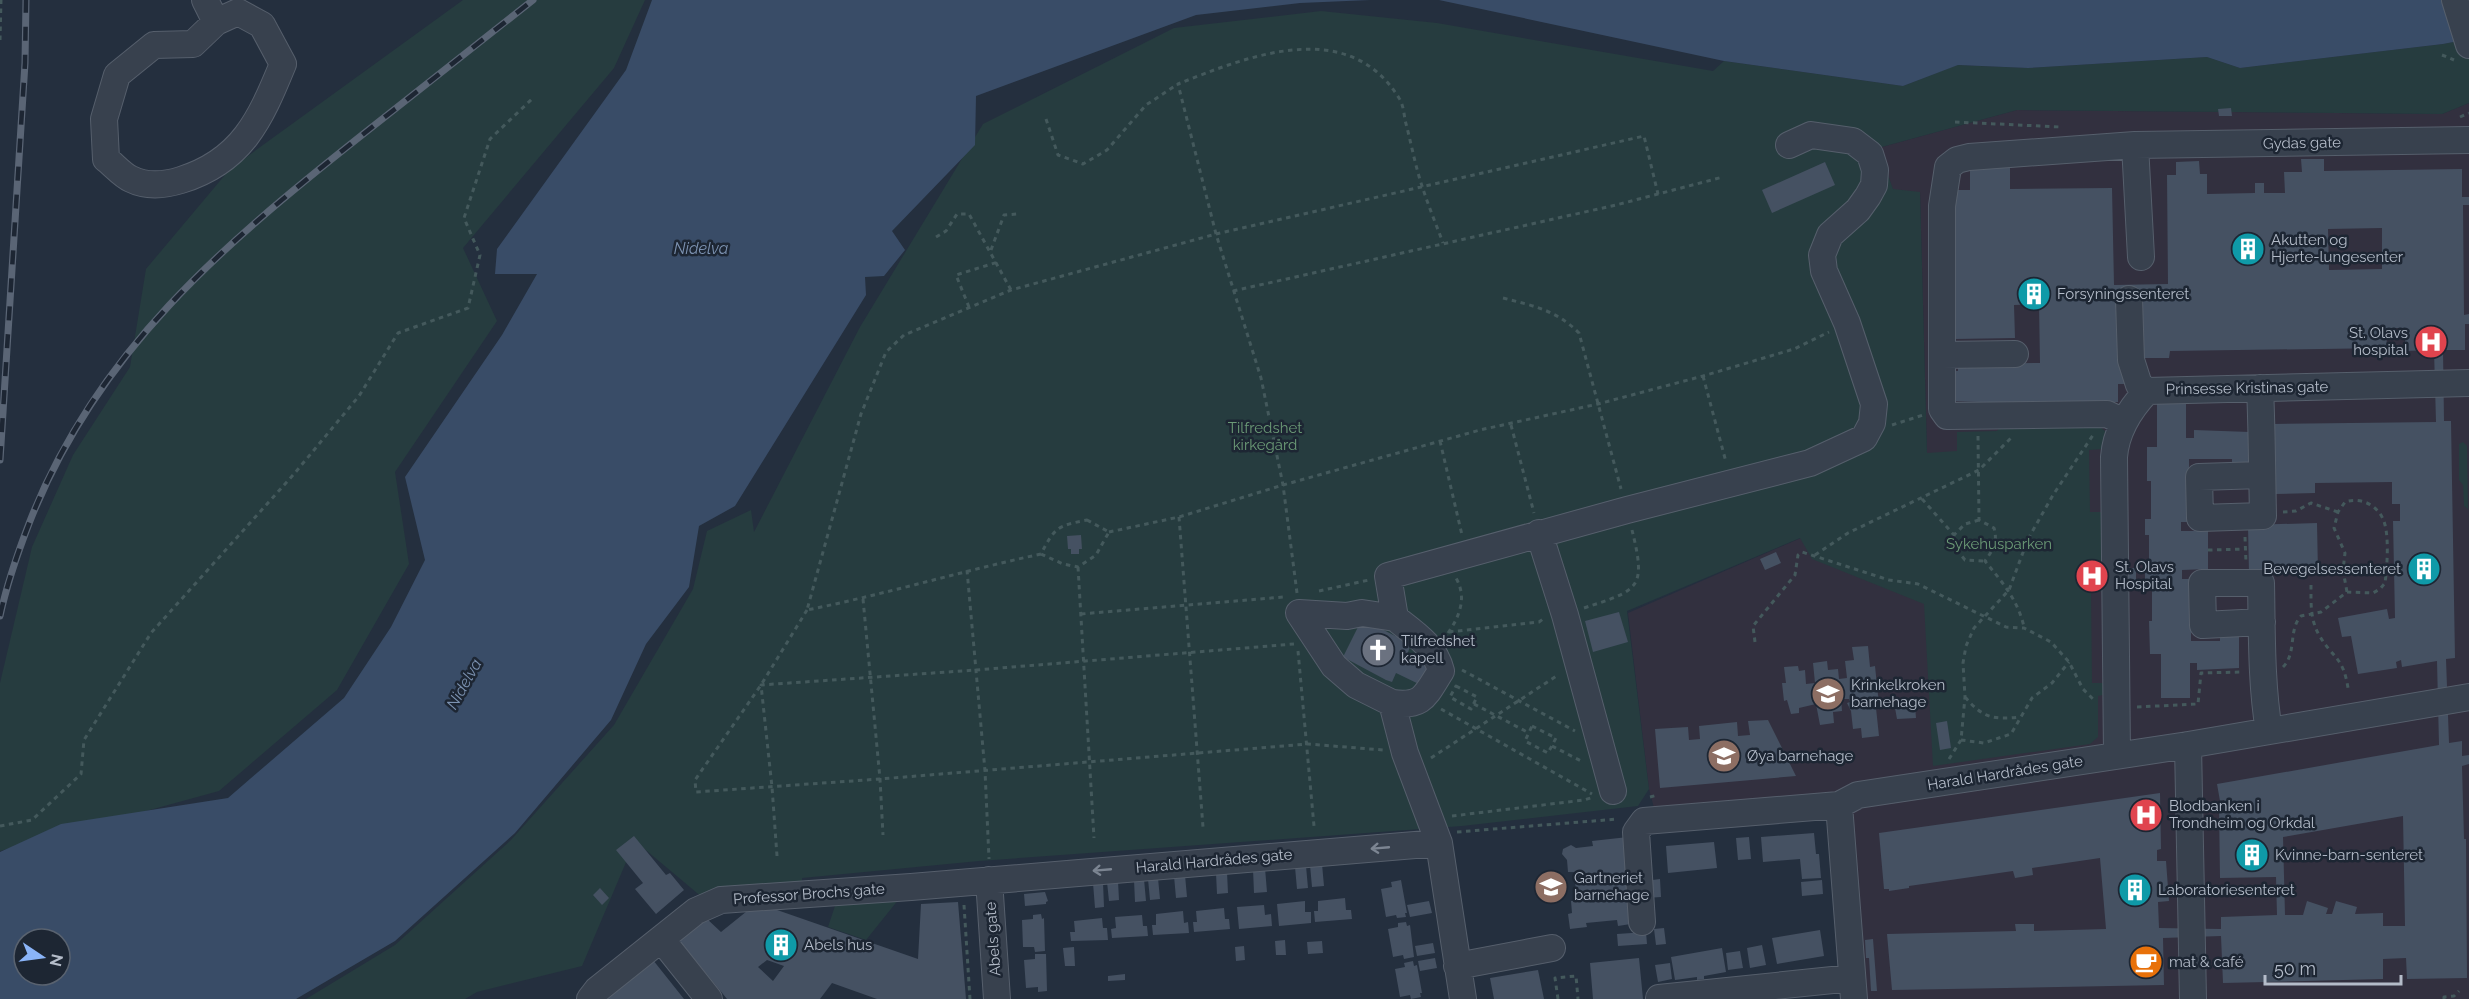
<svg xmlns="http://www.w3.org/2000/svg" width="2469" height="999" font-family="Raleway,sans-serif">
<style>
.medical{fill:#32303f}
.green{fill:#263c3f}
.water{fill:#394c67;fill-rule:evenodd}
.building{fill:#455162;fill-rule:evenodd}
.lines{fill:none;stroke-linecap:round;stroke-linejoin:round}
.minor-casing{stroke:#565f6c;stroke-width:28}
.path{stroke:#44595c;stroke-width:3;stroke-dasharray:4.5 4.5;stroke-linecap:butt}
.minor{stroke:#38414e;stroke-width:26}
.rail-casing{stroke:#5a6575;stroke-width:7}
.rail{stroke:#1d2633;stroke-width:4.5;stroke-dasharray:14;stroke-linecap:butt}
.oneway{stroke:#7c8592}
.labels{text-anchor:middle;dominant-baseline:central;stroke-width:5;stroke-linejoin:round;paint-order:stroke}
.street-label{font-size:15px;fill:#b4bcc9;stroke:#1d2633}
.poi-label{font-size:15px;fill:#b4bcc9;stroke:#1d2633;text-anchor:start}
.park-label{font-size:15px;fill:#6b9a76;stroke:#1d2633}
.water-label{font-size:16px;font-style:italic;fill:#7c92b1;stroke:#1d2633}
</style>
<rect width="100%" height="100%" fill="#242f3e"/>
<path class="medical" d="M2469,103V999H1854L1839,805L1657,819L1649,789L1628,613L1801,538L1927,453L1920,193L1893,190L1878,148L2017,110L2442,114Z"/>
<path class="green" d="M463,0H645L614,68L463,248L497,321L395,472L409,564L337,690L219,791L0,851V683L32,547L73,455L130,367L146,269L230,169Z
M1321,11L1437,23L1713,71L1724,61L1903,86L1957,65L2028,68L2207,57L2240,68L2443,44L2469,39V103L2442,114L2017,110L1878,148L1893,189L1920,192L1927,453L1957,451V432L1997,431L2006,419L2089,418L2105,431L2103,449L2089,450L2090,512H2104L2106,591L2091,592L2092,683H2107L2108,694L2098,696V737L2090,744L1933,766L1924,604L1812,559L1800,538L1627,611L1649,789L1638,806L1462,826L979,861L802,878V881L703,898L635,841L582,966L477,992L465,999H306L395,945L511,840L614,725L693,589L707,531L751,510L754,532L860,327L983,124L1174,28Z
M2463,442L2467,446L2468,509L2464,506L2463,485L2459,480V444Z
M899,899L866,940L828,927L836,903Z"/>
<path class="water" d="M652,0H1370L1300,3L1196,15L976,96L975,145L892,231L905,250L884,276L865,277L866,295L735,506L699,526L689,587L646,644L611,720L515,833L395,941L296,999H0V852L61,824L228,798L344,698L391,627L425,560L405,477L502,335L537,274H495L497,249L626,70ZM24,939H60V975H24Z
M1439,0H2469V39L2443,44L2240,68L2207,57L2028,68L1958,65L1903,86L1724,61Z"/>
<path class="building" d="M2231,108L2232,116H2219L2218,109Z
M2301,159H2324V171L2462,169V197H2469V205H2463L2464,315L2469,314V324H2465V350H2443L2444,421H2451L2455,658L2446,659L2449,743L2462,741V756L2469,755V764L2462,766L2464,839H2466L2467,978L2407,979L2406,958L2383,959V979L2223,983L2221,936L2163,938L2164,985L1892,990L1887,934L2016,931L2015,924H2034V931L2106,929L2100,858L2032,868L2033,875L2015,878L2013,871L1909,886V888L1889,891V889H1884L1879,833L2160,793L2161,849L2157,850V861H2166L2169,901L2158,902L2159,928L2221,929V917L2277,915L2276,877L2220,878L2219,807L2224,806V800L2220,801L2217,784L2439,745L2437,661L2402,667L2401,660L2396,662L2397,668L2358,674L2351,636L2342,637L2338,618L2387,609L2389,619L2395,618L2393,521H2400V504H2392V482L2315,483V493L2275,494L2273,424L2436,422L2434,350L2405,351V328H2386L2387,348L2170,351L2169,358H2129L2130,384H2118V402L1988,403L1989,407H1980V402L1949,401V371H1958V364L2040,363L2039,304L2014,305L2015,338L1955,339L1953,190H1970V165L2010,164V189L2112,188L2114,285L2168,284L2167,175H2176V162L2199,161L2200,174H2207V194L2255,193V183H2264V193H2285L2284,172H2302ZM2382,228V269L2329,270L2328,229ZM2403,816L2405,926H2383V913L2355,914L2357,907L2336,901L2332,914H2326L2328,908L2307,901L2303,915H2285L2283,837Z
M1825,162L1835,185L1772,213L1762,190Z
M2157,403H2186V438H2194V430L2250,432V463H2232V459H2189L2190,522H2181V531H2208V569L2182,570V579H2191V641H2220V636H2239V668L2197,670V663H2190V698H2161V654H2150L2149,621H2152V583H2145V567H2149V535H2145V519H2151V481H2147V447H2157Z
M2317,523L2318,573L2249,574L2248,525Z
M1081,535L1082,549H1079V554H1071V549H1068L1067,536Z
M1776,552L1781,563L1765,570L1760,559Z
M2127,568H2136V581H2127Z
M1619,612L1628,642L1593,652L1585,621Z
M1362,619L1411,644L1407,655L1435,668L1425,687L1396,673L1392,682L1386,680L1343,657Z
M1868,646L1870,667L1875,666L1878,695L1881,707L1876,708L1879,736L1862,738L1861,728L1853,729L1851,711L1847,703L1850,702L1849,699H1841L1842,711L1833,712L1834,723L1820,725L1816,704L1799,708V713L1791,714L1787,700L1784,701L1782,683H1786L1784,667L1798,666L1799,671L1805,670L1806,684L1815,683L1813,663L1827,661L1828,670L1838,669L1839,679L1847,678L1845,661L1854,660L1852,647Z
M1915,706L1916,718L1897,719L1895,708Z
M1768,720L1796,776L1660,788L1655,729L1688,727L1689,740L1700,739L1699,726L1737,722L1738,736L1750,735L1748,721Z
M1947,721L1951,748L1940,750L1936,723Z
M1814,833L1816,854H1819L1821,878L1802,879L1800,859L1763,862L1761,837Z
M634,836L666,875L670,873L684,890L656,914L635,889L643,883L616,850Z
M1628,837L1637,923L1618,926L1617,920L1586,923L1587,927L1570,929L1568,914L1572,913L1571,901H1577L1574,872H1568L1567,860L1562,854L1563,849L1571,845L1576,848L1593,846L1592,841Z
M1749,837L1751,859L1738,860L1736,838Z
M1714,842L1717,868L1668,873L1666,846Z
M1322,864L1324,886L1312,887L1310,865Z
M1306,866L1308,888L1297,889L1295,867Z
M1265,868L1267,892L1254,893L1253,869Z
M1227,872L1228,893L1217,894L1216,873Z
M1185,875L1187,897L1176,898L1174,876Z
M1158,878L1160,899L1150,900L1148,879Z
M1144,879L1146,901L1135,902L1134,880Z
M1660,879L1661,897L1646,898L1645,881Z
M1401,880L1407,913H1405L1406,917L1397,918L1396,915L1386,917L1381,889L1392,887L1391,882Z
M1822,880L1823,894L1802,896L1801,882Z
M1118,881L1119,900L1109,901L1107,882Z
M1103,882L1104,907L1095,908L1093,883Z
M600,888L609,898L602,905L593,895Z
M1045,892L1048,901L1046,902V904L1025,906L1024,894Z
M1345,898L1346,910H1351L1352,919L1315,922L1314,911H1318V901Z
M1305,901V912H1311V923L1279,926L1277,904Z
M1429,901L1432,913L1410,917L1407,905Z
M958,902L966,999H877L832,983L820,999H727L679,940L706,918L721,932L757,903L918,959L921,904ZM767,960L784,966L773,981L758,967Z
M1264,905L1265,915L1271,914L1272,926L1239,929L1237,907Z
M1224,908L1225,919H1229L1230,929L1194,932L1193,922H1197L1196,911Z
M1183,911L1184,923L1188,922L1189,933L1153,935L1152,925H1156V914Z
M1041,914L1042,919L1044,918L1045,951L1035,952L1034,947H1023L1022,920L1033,919V915Z
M1142,915L1143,926H1147L1148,936L1112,938L1111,929L1116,928L1115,917Z
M1102,918L1103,928H1107L1108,940L1071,941L1070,932H1075L1074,921Z
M1406,922L1407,926L1410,925L1414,957L1404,959L1403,955L1393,957L1388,929L1398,927V923Z
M1664,928L1666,944L1656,945L1654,929Z
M1820,930L1824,956L1777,964L1772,938Z
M1646,932L1647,944L1618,946L1617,934Z
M1873,939L1877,991H1871L1869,958H1866L1865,940Z
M1285,940L1286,955H1276L1275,941Z
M1322,941L1323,953L1308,954L1307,942Z
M1433,943L1435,953L1417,956L1415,946Z
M1762,945L1766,965L1750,968L1747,948Z
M1244,946L1245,960L1236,961L1235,947Z
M1074,947L1075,966H1065L1063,948Z
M1722,948L1726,972L1704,976V979L1697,980V977L1675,980L1671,957Z
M1740,951L1743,968L1728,970L1726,953Z
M1035,954H1046L1047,991L1038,992V987L1026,988L1024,960L1035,959Z
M1435,958L1437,968L1420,971L1418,961Z
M1639,958L1643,999H1593L1590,963Z
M653,960L684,999H606Z
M1413,961L1414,966L1417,965L1422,993H1420L1421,997L1411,999L1410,995L1400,997L1395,969L1405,967L1404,963Z
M1670,963L1672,979L1658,982L1655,965Z
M1538,970L1544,999H1494L1490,978Z
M1125,974V980L1108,981V976Z"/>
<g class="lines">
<defs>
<path id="minor" d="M205,0L216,22
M2455,0L2469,45
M238,12L262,25L283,64C260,120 242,161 181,180C165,185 147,187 131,179C122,175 114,165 106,159L104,119L117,75L154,45L193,44L216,22Z
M2135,145L2469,140
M2129,299L2131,360L2139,385L2147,391
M1942,355L2015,354
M2260,388C2262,431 2262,473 2263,516L2200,518L2199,477L2262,475
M2124,422L2107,414L1947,416L1942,409V206L1948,167L1957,160L1969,157L2135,145L2141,257
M1539,533L1565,615L1613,791
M1395,618L1362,613L1347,616L1299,613L1334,666L1356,685L1392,703L1405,753L1439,843L1463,999
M2262,622L2203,625L2202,583H2261C2262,632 2261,683 2269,731
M1392,703C1423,707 1425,696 1441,671C1435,646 1414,633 1395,618L1388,576L1627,510L1810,463L1864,438L1872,423L1874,404L1847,323L1824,271L1822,255L1830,235L1858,210L1868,196L1874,185L1875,170L1870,154L1853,141L1811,135L1789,145
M2188,745L2193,999
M2117,755L2114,457C2116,431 2129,410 2147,391L2469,383
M1839,805L1854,999
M989,880L997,999
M1642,922L1636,832L1644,821L1839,805L1858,795L2188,745L2469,697
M662,940L709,999
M1457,966L1552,948
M1659,998L1852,978
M590,999L597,990L696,911L721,900L911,887L1439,843"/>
</defs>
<use href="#minor" class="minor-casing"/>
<path class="path" d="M0,40L1,0
M2442,55L2454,60
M2460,117L2469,113
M1046,119L1058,155L1083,164L1107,150L1146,105L1178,84
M1955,122L2061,127
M936,237L946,231L957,214H969L1011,290
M991,250L1004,215L1017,214
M1233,291L1616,205L1723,177
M1503,298C1534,306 1556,310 1579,333L1621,489
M969,307L956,275L998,262
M1703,376L1726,462
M1511,425L1534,513
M1892,425L1923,415
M1978,436L1979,520L1994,528C1998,542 1993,550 1985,561C2002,582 2018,600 2024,627
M1440,441L1462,535
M1922,499L1954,535
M2283,512L2296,511L2311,503L2338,512
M1179,517L1203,827
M1087,520L1109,532L1096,555L1078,567L1063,564L1041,554C1055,527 1057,526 1087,520Z
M1979,520L1965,524L1954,535L1956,549L1965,560L1985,561
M1109,532L1179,517L1283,485L1480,430L1598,404L1703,376L1794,349L1829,332
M2245,537L2246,563
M2208,550L2245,549
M1041,554C962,571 886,594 807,610L861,414L886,352L904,335L1011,290L1216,234L1644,136L1658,194
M1815,555L1848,533L1979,470L2013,436
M1078,567L1094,838
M967,570L985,771L989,859
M2311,585C2311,603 2310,619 2319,635C2333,659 2343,656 2348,688
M1319,591L1369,580
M1297,593L1283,485L1261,378L1216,234L1178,84C1248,56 1348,16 1399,98C1403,104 1404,113 1405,120C1411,142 1415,165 1422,186C1428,205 1436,224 1443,243
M863,599L880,779L883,835
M1584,608C1638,590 1647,590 1632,530
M807,610L761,685L695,780L696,792L880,779L1308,744L1383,750
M1081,614L1283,597
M1449,632L1539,622L1543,619
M1448,633C1460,616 1467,597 1456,578
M1755,642L1753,626L1795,575L1798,555L1802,552L1889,580L1918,584L2006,627L2024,628L2051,642L2069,662L2083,689L2095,701
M1298,651L1314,826
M2283,667C2297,653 2288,630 2301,616L2321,612L2347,592L2373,593L2380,589L2385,583C2387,569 2389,540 2385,525C2381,507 2362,496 2345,502L2338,512L2334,528L2345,553L2343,570L2347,592
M1462,670L1575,731
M1456,686L1477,697L1471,709L1450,697Z
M1965,697C1983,718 1993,720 2020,717
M1474,704L1529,733
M2137,707L2198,704L2201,673L2241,672
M1441,709L1592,794
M1532,726L1556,738L1548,753L1525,741Z
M1961,740L1984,743L2011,734L2032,698L2052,683L2069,662
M1552,746L1583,762
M1431,758L1558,675
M1949,759L1961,740L1965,697L1963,663L1966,646L1974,628L2009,590L2028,539L2053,495L2093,435
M1650,797L1658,795
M1452,816L1584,800L1594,797
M0,826L32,820L81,774L84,740L151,633L294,474L359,396L398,333L468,308L480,255L464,218L490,139L533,98
M1457,832L1618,819
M777,856L772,787L761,685L976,670L1294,644
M964,905L970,999
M1558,999L1555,978L1576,976L1578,999
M2444,999V997L2454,996L2459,991"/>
<use href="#minor" class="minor"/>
<defs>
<path id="rail" d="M0,460L25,63L26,0
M0,616C7,583 18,552 30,521C97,351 223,245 362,135C419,90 476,45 533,0"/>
</defs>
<use href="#rail" class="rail-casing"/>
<use href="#rail" class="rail"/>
</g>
<defs><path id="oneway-shaft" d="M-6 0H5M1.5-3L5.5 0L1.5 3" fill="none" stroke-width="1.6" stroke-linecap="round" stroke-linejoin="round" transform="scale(1.5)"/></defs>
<g class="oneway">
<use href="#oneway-shaft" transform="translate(1380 848) rotate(175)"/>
<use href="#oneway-shaft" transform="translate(1102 870) rotate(175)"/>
</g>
<defs>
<symbol id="building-disc" viewBox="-11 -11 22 22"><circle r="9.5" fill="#0f9aa8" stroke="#1d2633"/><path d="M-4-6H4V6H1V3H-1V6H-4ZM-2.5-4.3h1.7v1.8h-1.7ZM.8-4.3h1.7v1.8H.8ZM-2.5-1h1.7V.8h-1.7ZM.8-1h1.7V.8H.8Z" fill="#fff"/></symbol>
<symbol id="hospital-disc" viewBox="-11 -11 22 22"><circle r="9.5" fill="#e0444e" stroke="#1d2633"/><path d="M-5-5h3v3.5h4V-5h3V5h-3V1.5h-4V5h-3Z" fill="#fff"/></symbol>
<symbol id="church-disc" viewBox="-11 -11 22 22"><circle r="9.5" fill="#6b7280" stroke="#1d2633"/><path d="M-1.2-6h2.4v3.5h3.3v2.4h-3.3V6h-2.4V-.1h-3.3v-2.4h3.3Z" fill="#fff"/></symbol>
<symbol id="school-disc" viewBox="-11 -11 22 22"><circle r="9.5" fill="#8d6e63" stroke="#1d2633"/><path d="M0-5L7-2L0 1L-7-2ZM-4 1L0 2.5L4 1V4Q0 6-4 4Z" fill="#fff"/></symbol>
<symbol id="cafe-disc" viewBox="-11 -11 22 22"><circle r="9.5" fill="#e8710a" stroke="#1d2633"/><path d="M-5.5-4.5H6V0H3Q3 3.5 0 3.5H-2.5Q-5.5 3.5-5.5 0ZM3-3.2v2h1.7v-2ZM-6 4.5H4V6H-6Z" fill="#fff"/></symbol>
</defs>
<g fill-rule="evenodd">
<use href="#building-disc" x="2229" y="230" width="38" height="38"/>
<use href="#building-disc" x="2015" y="275" width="38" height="38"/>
<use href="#hospital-disc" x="2412" y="323" width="38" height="38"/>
<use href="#building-disc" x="2405" y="550" width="38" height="38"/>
<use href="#hospital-disc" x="2073" y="557" width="38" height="38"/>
<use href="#church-disc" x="1359" y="631" width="38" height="38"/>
<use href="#school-disc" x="1809" y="675" width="38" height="38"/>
<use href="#school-disc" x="1705" y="737" width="38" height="38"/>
<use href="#hospital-disc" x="2127" y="796" width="38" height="38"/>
<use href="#building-disc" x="2233" y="836" width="38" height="38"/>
<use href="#school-disc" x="1532" y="868" width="38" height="38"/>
<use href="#building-disc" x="2116" y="871" width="38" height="38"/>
<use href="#building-disc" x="762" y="926" width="38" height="38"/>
<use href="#cafe-disc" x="2127" y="943" width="38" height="38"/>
</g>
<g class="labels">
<g class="street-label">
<text transform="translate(2302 143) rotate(-1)">Gydas gate</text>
<text transform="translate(2247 388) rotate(-1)">Prinsesse Kristinas gate</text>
<text transform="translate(2005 773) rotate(-9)">Harald Hardrådes gate</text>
<text transform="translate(1214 861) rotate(-5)">Harald Hardrådes gate</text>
<text transform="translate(809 894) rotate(-4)">Professor Brochs gate</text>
<text transform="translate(993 939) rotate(-94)">Abels gate</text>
</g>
<g class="poi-label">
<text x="2271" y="240">Akutten og<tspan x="2271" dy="17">Hjerte-lungesenter</tspan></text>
<text x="2057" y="294">Forsyningssenteret</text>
<text x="2408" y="333" text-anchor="end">St. Olavs<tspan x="2408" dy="17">hospital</tspan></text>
<text x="2115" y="567">St. Olavs<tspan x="2115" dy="17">Hospital</tspan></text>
<text x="2401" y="569" text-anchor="end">Bevegelsessenteret</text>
<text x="1401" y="641">Tilfredshet<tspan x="1401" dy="17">kapell</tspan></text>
<text x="1851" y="685">Krinkelkroken<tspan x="1851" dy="17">barnehage</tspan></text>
<text x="1747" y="756">Øya barnehage</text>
<text x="2169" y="806">Blodbanken i<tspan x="2169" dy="17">Trondheim og Orkdal</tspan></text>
<text x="2275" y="855">Kvinne-barn-senteret</text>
<text x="1574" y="878">Gartneriet<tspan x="1574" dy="17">barnehage</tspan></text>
<text x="2158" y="890">Laboratoriesenteret</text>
<text x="804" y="945">Abels hus</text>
<text x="2169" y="962">mat &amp; café</text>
</g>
<g class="park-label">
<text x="1265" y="428">Tilfredshet<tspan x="1265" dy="17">kirkegård</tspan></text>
<text x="1999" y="544">Sykehusparken</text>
</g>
<g class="water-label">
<text x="701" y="248">Nidelva</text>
<text transform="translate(464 684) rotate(-61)">Nidelva</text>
</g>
</g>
<g transform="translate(42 957) rotate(103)"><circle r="28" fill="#1d2633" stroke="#59626f" stroke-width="1.5"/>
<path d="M0-4.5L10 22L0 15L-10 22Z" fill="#8ab4f8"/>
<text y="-9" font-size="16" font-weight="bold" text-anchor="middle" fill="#b4bcc9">N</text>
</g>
<path d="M2265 975v9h136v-9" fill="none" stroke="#b4bcc9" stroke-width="3"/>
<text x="2274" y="975" font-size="18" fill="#b4bcc9" stroke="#1d2633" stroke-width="4.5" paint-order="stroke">50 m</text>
</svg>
